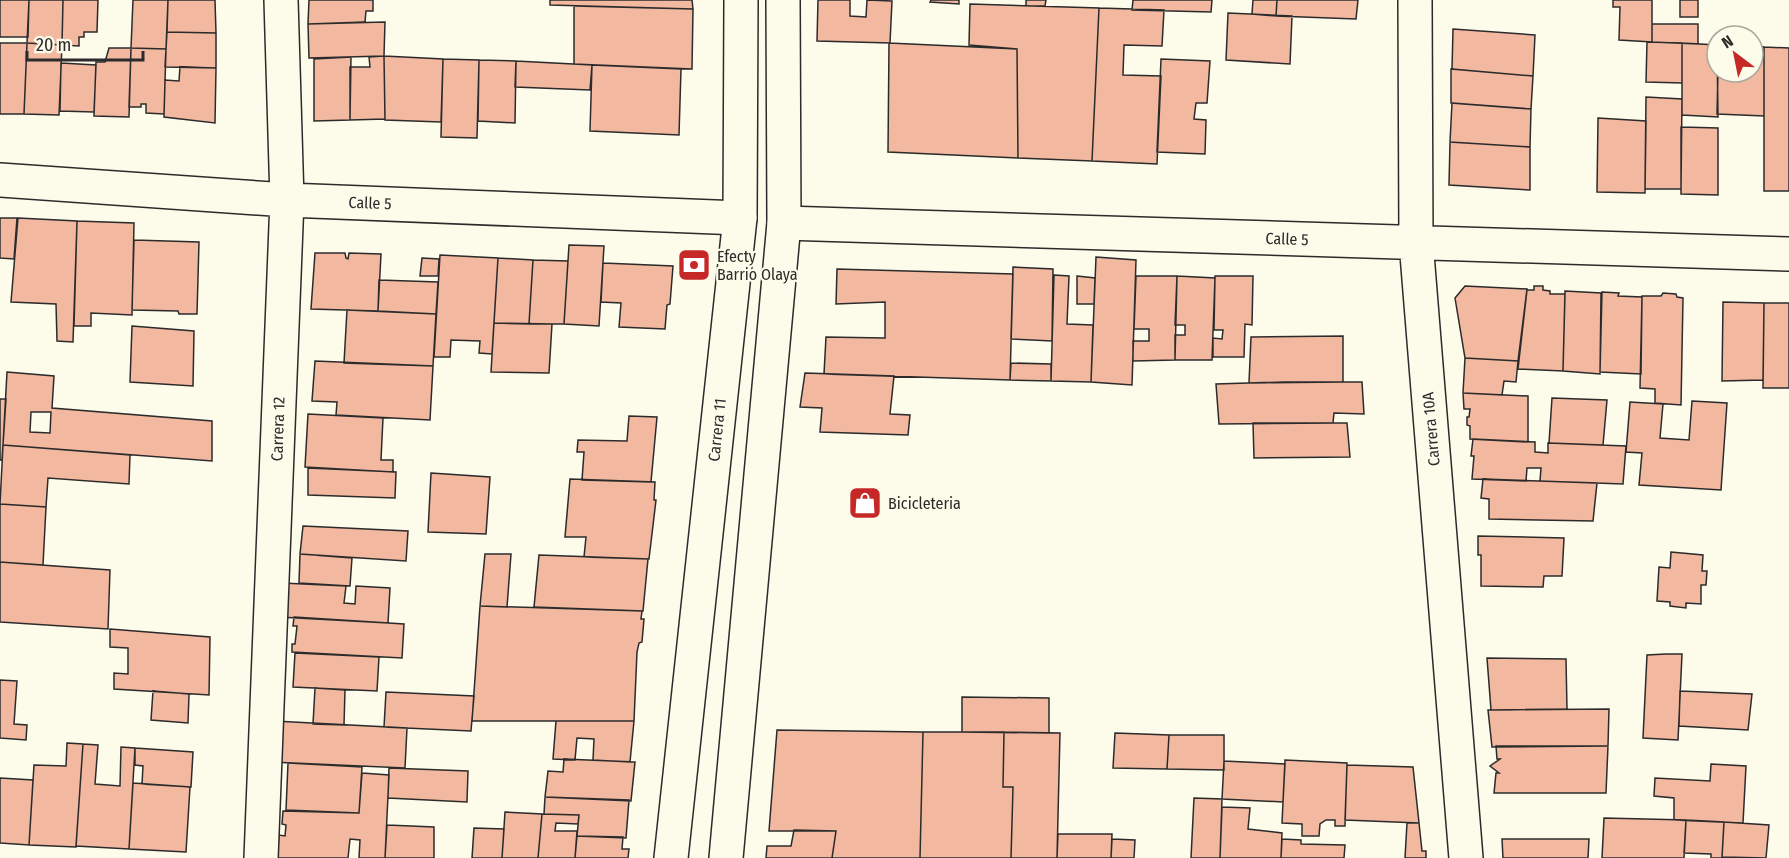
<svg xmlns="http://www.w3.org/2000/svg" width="1789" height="858" font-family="'Fira Sans Condensed',sans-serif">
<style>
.building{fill:#f2b8a0;stroke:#2b2b2b;stroke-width:1.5;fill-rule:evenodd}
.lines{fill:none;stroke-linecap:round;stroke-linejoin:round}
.street-casing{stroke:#2b2b2b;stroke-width:36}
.secondary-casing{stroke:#2b2b2b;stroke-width:36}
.street{stroke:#fdfbea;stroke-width:33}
.secondary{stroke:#fdfbea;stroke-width:33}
.labels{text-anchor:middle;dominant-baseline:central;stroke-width:4.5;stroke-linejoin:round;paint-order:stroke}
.street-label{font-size:16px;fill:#2b2b2b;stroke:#fdfbea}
.poi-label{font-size:16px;fill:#2b2b2b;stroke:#fdfbea;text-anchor:start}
</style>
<rect width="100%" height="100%" fill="#fdfbea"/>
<path class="building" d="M0,0H29L28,37H0Z
M29,0H63L62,45L27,43Z
M63,0H98L97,32H84V37H79V46L62,45Z
M133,0H168L166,49L131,48Z
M168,0H215L216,33L167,32Z
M309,0H373V11H366L365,22L308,24Z
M550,0H692L693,9L550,5Z
M818,0H850V16L866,17L867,0L892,1L890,43L817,41Z
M931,0H959V4L930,2Z
M1026,0H1046L1045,6H1026Z
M1133,0H1212L1211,12L1132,10Z
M1253,0H1277L1276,16L1252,14Z
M1277,0H1358L1356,19L1276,16Z
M1613,0H1652V42L1619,40L1620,7H1613Z
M1680,0H1698V17H1680Z
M970,4L1099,8L1092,161L1018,158L1017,49L969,45Z
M574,6L693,9L692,69L574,64Z
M1099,8L1164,10L1162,46L1124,45L1123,75L1161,76L1157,164L1092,161Z
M1228,13L1292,16L1290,64L1226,60Z
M385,22L384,56L309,58L308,24Z
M1652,24H1698V44L1652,42Z
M1453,29L1535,35L1533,76L1452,69Z
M167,32L216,33V68L165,67Z
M1647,42L1682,43V83L1646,82Z
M0,43H27L24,114H0Z
M27,43L62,45L59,115L24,114Z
M889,43L1017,49L1018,158L888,152Z
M1682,43L1717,45L1718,117L1682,115Z
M1753,46L1764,47V116L1717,114L1718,72H1753Z
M1764,47L1789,48V191H1764Z
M109,48H131L129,117L94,116L96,62H105Z
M131,48L166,49L164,114L146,113V104H141V107H129Z
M384,56L385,119L350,120V67H370L369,57Z
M384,56L443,59L441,122L385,120Z
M351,57L350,120L314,121V59Z
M443,59L479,60L477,138L441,137Z
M1161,59L1210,61L1207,103H1196L1194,119L1206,120L1205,154L1157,152Z
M479,60L516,61L515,123L478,121Z
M516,61L592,65L590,90L515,87Z
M61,63L96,65L94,112L60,111Z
M592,65L681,69L679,135L590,131Z
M180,67L216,68L215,123L164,117L165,80L179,81Z
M1451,69L1533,76L1531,109L1451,103Z
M1646,97L1682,99L1681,189H1645Z
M1452,103L1531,109L1530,147L1450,142Z
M1598,118L1646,121L1645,193L1597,192Z
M1681,127L1718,128V195L1681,194Z
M1450,142L1530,147V190L1449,185Z
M0,218H17L14,259L0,258Z
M18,218L77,221L73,342L57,341L56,304L11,302Z
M77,221L134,223L132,315L91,313V326H74Z
M134,240L199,242L197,314H179L178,311L132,310Z
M569,245L604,246L599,326L564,324Z
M315,253H345L346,258L348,259L349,253L381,254L378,311L311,309Z
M440,255L498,258L492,354L479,353L480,341L451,340L450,357H434Z
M1096,257L1136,260L1132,385L1091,382Z
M422,258L439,259L438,276H420Z
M498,258L533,260L529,324L494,323Z
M533,260L568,261L564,324H529Z
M603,263L673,266L670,304L667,305L665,329L619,327L621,303L601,302Z
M1013,267L1053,269L1052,341L1011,339Z
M837,269L1013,274L1010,380L824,374L826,337L885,338V302L836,304Z
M1054,275L1069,276L1067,324L1093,325L1091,382L1051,381Z
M1077,276L1095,278L1094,304H1077Z
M1136,276H1177L1175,360L1133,361V341H1149V329H1134Z
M1177,276L1215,278L1212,360H1175V335H1185V325H1175Z
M1215,276H1253L1252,325L1245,324L1244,357H1213V338L1222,339L1223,330H1214Z
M379,280L438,282L436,314L378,311Z
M1465,286L1527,289L1518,361L1465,358L1455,298Z
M1534,286H1543V290L1550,291V294H1565L1563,371L1518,369L1527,290H1534Z
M1565,291L1601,293L1600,374L1563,371Z
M1602,292L1619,293L1618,296L1642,297L1641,374L1600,372Z
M1663,293L1676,294L1677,297L1683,298L1681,405L1655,403V389L1640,388L1642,296H1661Z
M1723,302L1764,303L1763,380L1722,381Z
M1764,303H1789V388H1763Z
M347,310L436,314L433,366L344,363Z
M494,323L552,324L549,373L491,372Z
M132,326L194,331L193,386L130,382Z
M1343,336V382L1249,383L1251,337Z
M1465,358L1518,361L1516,382L1504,381L1502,395L1463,393Z
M315,361L433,366L430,420L336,415L337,402L312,401Z
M1011,363L1051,364V381L1010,380Z
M7,372L54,376L52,408L212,421V461L3,445ZM31,412H51L50,433L30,432Z
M805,373L894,376L890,414L910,415L908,435L820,432L822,408L800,407Z
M1284,382H1362L1364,414L1334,413L1333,423L1219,424L1216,384Z
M1463,393L1528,396V442L1470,439V426L1467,425V417H1469L1470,409H1464Z
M1552,398L1607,400L1603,445L1549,443Z
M0,399H6L2,460H0Z
M1692,401L1727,403L1721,490L1639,485L1642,453L1626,452L1630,402L1663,404L1660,438L1689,440Z
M308,414L383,418L381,460H393V472L305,467Z
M629,416L657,417L651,482L582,480L584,452H577L578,440L627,441Z
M1253,423H1347L1350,457L1254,458Z
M1473,439L1535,442V452L1548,453V443L1626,446L1623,484L1540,481L1541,468H1527L1526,481L1472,479L1474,456H1471Z
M3,445L130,455L129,484L48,478L46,507L0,504Z
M308,468L396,472L395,498L308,495Z
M431,473L490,477L486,534L428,532Z
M570,479L655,482L654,500H656L649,559L584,557L586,537H565Z
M1483,479L1597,483L1593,521L1489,519V499L1481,498Z
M0,504L46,507L43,565L0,562Z
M303,526L408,531L406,561L300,554Z
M1478,536L1564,538L1562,576H1544L1543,587L1481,586V555H1478Z
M1671,552L1703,555L1702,571H1707L1706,585H1701V604L1686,603V608L1670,606V602L1657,601L1659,567L1670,568Z
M300,554L352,558L350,586L299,583Z
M485,554H511L507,607L480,606Z
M539,555L648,559L643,611L534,607Z
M0,562L110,570L108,629L0,622Z
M282,583L346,586L344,603L355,604L356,586L390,588L388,623L279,617Z
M480,606L642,611L641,619H644L642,642L639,643L637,652L634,721H472Z
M294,617L404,624L402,658L292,652V644H295L297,626H293Z
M110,629L210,637L209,695L114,689V673L128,674V648L110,647Z
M295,653L379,657L377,691L293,687Z
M1666,654H1682L1678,740L1643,738L1647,655Z
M1487,658L1566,659L1567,709L1491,710Z
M0,680L17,681L14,724L27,725L26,740L0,738Z
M315,688L345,690L344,725L313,724Z
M153,691L189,694L188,723L151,720Z
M1680,691L1752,694L1748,730L1679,726Z
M386,692L474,696L471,731L384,727Z
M962,697L1049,698V733L962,732Z
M1609,709L1608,746L1492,747L1488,710Z
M274,721L407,728L405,768L271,762Z
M556,721H634L630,762L593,760L594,739L577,738L575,760L553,759Z
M777,730L923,732L920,858H832L836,831H769Z
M923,732H1004L1003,787H1013L1011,858H920Z
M1004,732L1060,733L1057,858H1011L1013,787H1003Z
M1115,733L1169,735L1167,769L1113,768Z
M1169,735H1224V770L1167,769Z
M67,743L83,744L76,847L29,845L34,765L66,766Z
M83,744L98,745L95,784L120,786L121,747L135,748L129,849L76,846Z
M1496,746H1608L1606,793H1494L1496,773H1499L1490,766L1500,759H1497Z
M135,748L193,752L191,787L142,784L143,766L135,765Z
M564,759L635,762L631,801L545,797L548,771L563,772Z
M1285,760L1347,763L1345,826H1335V820H1326L1320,824L1319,836H1302V824L1282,823Z
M1224,761L1285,764L1283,802L1222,799Z
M288,763L362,767L359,813L286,810Z
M1711,764L1746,766L1743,823L1674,820V798L1654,796L1655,778L1710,781Z
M1347,765L1413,767L1419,823L1345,820Z
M389,768L468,771L467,802L388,798Z
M362,773L389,775L385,858H359L360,840L350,839L348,858H277L279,835L285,836L286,825L282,824L283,811L359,813Z
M0,778L33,780L29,845L0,843Z
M133,783L190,787L186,852L129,849Z
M545,797L629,800L626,838L577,836L579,815L544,814Z
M1194,798L1222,799L1220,858H1191Z
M1222,807L1250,808L1248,829L1282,833L1281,858H1220Z
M505,812L542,814L538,858H502Z
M542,814L579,815L578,824L556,823L555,831H577L575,858H538Z
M1604,818L1686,820L1684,858H1602Z
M1686,820L1724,822L1722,858H1711V854L1684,853Z
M1724,822L1769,825L1766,858L1722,857Z
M1407,823H1419L1422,851H1426V858H1405Z
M387,825L434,827V858H385Z
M474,828L504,829L502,858H472Z
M794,830L836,831L832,858H766L767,846H791Z
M1058,834H1112L1111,858H1057Z
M577,836L623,837L622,849H629L628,858H575Z
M1112,839L1135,840L1134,858H1111Z
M1282,839L1301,840V844L1345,845L1344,858H1281Z
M1502,839H1589L1588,858H1503Z"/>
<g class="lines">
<defs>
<path id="street" d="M1415,0L1416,242L1466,858
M0,180L287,200L740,218
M784,223L1789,254
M261,858L287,200L281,0"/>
<path id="secondary" d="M671,858L740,218L741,0
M726,858L784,223L783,0"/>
</defs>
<use href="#street" class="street-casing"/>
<use href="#secondary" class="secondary-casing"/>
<use href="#street" class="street"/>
<use href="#secondary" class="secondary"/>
</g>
<defs>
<symbol id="bank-square" viewBox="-11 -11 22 22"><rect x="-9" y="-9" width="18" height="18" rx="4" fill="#c62828" stroke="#fdfbea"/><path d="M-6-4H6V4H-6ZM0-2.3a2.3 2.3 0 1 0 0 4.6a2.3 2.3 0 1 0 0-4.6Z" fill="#fff"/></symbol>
<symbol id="shop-square" viewBox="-11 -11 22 22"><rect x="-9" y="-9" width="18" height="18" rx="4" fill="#c62828" stroke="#fdfbea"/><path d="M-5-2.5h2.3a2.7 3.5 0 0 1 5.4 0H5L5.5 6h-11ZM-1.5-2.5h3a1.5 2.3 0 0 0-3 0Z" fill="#fff"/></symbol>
</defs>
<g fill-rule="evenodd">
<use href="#bank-square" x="675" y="246" width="38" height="38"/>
<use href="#shop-square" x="846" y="484" width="38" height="38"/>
</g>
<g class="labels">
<g class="street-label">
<text transform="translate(370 203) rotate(2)">Calle 5</text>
<text transform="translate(1287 239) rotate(2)">Calle 5</text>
<text transform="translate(278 429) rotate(-88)">Carrera 12</text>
<text transform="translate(1431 429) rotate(-95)">Carrera 10A</text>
<text transform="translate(717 430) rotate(-84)">Carrera 11</text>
</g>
<g class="poi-label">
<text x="717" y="256">Efecty<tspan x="717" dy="18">Barrio Olaya</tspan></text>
<text x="888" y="503">Bicicleteria</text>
</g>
</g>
<g transform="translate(1735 54) rotate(328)"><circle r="28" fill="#fdfbea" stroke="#a9a89e" stroke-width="1.5"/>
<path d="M0-4.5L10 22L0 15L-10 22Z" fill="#c62828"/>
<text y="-9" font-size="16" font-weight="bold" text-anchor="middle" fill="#2b2b2b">N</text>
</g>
<path d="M27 51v9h116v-9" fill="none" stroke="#2b2b2b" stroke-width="3"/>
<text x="36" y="51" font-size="18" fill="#2b2b2b" stroke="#fdfbea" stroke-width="4.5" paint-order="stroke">20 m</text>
</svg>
